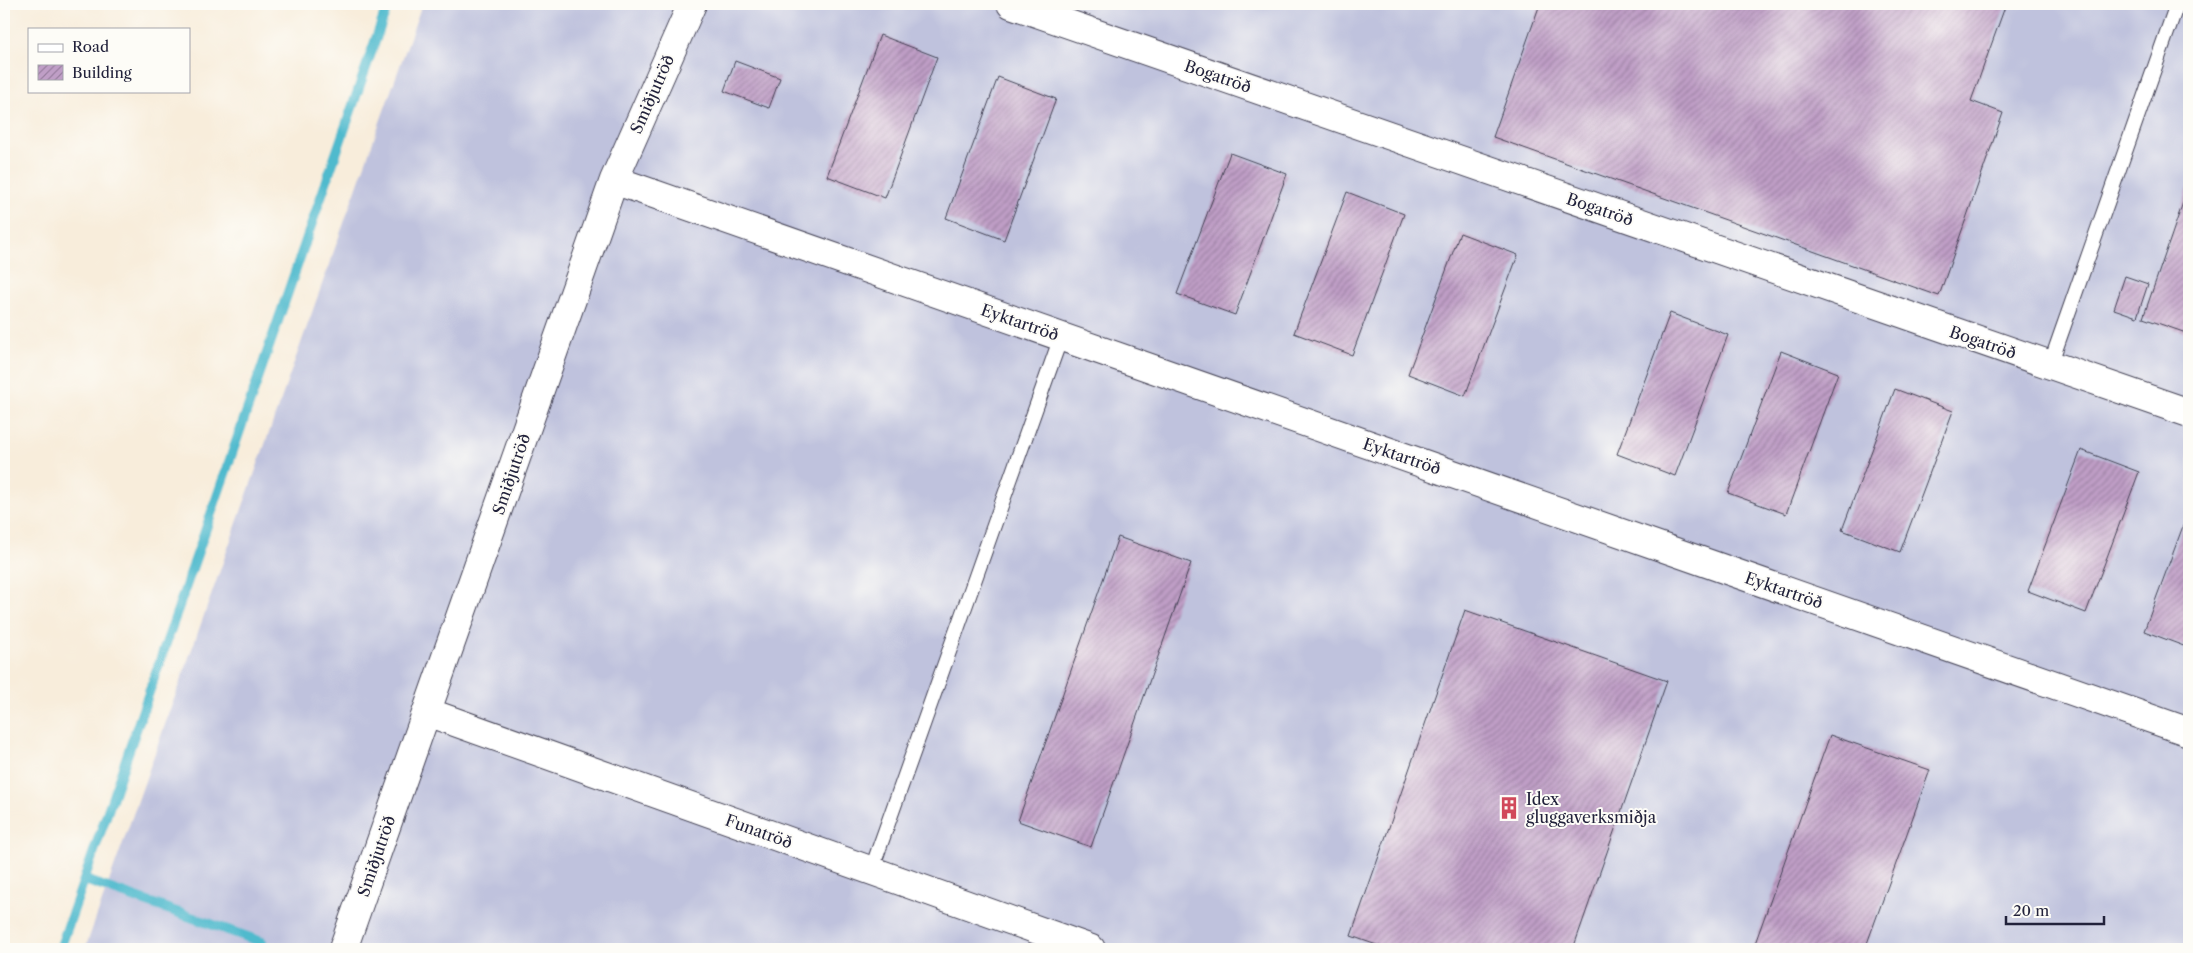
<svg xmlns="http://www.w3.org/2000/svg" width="2193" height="953" font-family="'Libre Caslon Text',serif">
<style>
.industrial{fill:#bfc2dd}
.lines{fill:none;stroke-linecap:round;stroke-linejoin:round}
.stream{stroke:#50bacd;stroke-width:10}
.building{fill:url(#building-hatch)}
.lane-casing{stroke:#424053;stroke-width:16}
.street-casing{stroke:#424053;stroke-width:30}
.lane{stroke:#fff;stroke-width:14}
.street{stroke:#fff;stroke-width:28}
.labels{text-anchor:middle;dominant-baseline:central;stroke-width:4;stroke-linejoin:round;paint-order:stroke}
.street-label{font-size:16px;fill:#22223b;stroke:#fdfcf7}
.poi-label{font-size:16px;fill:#22223b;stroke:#fdfcf7;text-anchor:start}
</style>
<defs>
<pattern id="building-hatch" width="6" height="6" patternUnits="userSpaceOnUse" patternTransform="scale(1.25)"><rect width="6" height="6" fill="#bf9ec6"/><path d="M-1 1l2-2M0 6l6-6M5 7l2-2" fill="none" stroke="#9b80a2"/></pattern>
</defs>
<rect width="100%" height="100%" fill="#fdfcf7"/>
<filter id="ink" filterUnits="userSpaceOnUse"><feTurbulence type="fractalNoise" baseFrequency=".02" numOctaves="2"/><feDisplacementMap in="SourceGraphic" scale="10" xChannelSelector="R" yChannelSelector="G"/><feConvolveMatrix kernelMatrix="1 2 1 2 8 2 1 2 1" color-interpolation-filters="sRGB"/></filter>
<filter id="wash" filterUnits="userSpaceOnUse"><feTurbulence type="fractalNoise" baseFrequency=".0096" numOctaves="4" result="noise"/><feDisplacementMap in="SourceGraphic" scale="20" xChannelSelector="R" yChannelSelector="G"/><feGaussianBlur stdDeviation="1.12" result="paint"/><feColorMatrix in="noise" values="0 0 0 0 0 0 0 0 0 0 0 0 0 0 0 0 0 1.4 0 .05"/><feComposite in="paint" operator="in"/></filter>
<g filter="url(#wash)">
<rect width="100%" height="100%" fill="#f8eddb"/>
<path class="industrial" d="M422,4H2189V949H85Z"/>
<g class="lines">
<path class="stream" d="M85,880L262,942
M60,949L388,4"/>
</g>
<g id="blocks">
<path class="building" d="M1540,4H2006L1971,101L2003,113L1939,296L1493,137Z
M880,35L937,57L885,198L827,176Z
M735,61L780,78L769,108L724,91Z
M998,77L1056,99L1004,240L946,218Z
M1230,153L1287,174L1235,315L1177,294Z
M2189,185V334L2143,318Z
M1347,192L1404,214L1352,355L1294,333Z
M1460,233L1518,255L1465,396L1408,374Z
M2125,276L2148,284L2137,317L2114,309Z
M1670,313L1728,335L1675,476L1617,454Z
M1781,351L1838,373L1786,514L1728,493Z
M1895,389L1953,411L1900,552L1842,530Z
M2081,450L2139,472L2086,613L2028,591Z
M2189,510V648L2144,631Z
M1118,537L1191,563L1091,847L1018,821Z
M1465,610L1667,681L1573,949H1388L1351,936Z
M1830,735L1930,770L1865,949H1753Z"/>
</g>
</g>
<g filter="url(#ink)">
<use href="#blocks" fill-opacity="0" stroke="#424053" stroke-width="1"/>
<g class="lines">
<defs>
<path id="lane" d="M2050,365L2177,4
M871,871L1061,337"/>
<path id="street" d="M1011,4L2189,413
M614,180L2189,732
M427,712L1091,949
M343,949L614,180L692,4"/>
</defs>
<use href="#lane" class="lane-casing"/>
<use href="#street" class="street-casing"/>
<use href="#lane" class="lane"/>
<use href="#street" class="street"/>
</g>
</g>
<defs>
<symbol id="building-bare" viewBox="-9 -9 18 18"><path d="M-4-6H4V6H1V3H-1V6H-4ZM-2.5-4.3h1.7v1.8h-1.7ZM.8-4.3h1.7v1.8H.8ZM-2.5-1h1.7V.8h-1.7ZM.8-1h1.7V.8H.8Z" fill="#d1495b" stroke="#fdfcf7" stroke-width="2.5" paint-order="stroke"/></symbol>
</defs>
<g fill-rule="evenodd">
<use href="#building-bare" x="1493" y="792" width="32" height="32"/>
</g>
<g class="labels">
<g class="street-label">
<text transform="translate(1218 76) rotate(19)">Bogatröð</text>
<text transform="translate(652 94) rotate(-66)">Smiðjutröð</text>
<text transform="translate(1600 209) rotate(19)">Bogatröð</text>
<text transform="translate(1020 322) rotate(19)">Eyktartröð</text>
<text transform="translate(1983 342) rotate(19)">Bogatröð</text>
<text transform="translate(1402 456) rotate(19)">Eyktartröð</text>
<text transform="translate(511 474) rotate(-71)">Smiðjutröð</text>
<text transform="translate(1784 590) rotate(19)">Eyktartröð</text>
<text transform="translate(759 831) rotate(20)">Funatröð</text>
<text transform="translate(376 856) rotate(-71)">Smiðjutröð</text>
</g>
<g class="poi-label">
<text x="1526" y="799">Idex<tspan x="1526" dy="18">gluggaverksmiðja</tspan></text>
</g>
</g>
<rect width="2193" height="953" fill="none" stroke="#fdfcf7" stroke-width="20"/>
<rect x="28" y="28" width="162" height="65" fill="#fdfcf7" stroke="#a5a5ac"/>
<rect x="38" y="44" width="25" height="8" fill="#ffffff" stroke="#a5a5ac"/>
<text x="72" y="52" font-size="15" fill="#22223b">Road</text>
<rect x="38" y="65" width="25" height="15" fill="url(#building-hatch)" stroke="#a5a5ac"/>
<text x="72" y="78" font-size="15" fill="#22223b">Building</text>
<path d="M2006 916v8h98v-8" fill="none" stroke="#22223b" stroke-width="2.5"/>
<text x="2013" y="916" font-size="15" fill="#22223b" stroke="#fdfcf7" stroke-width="4" paint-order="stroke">20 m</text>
</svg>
